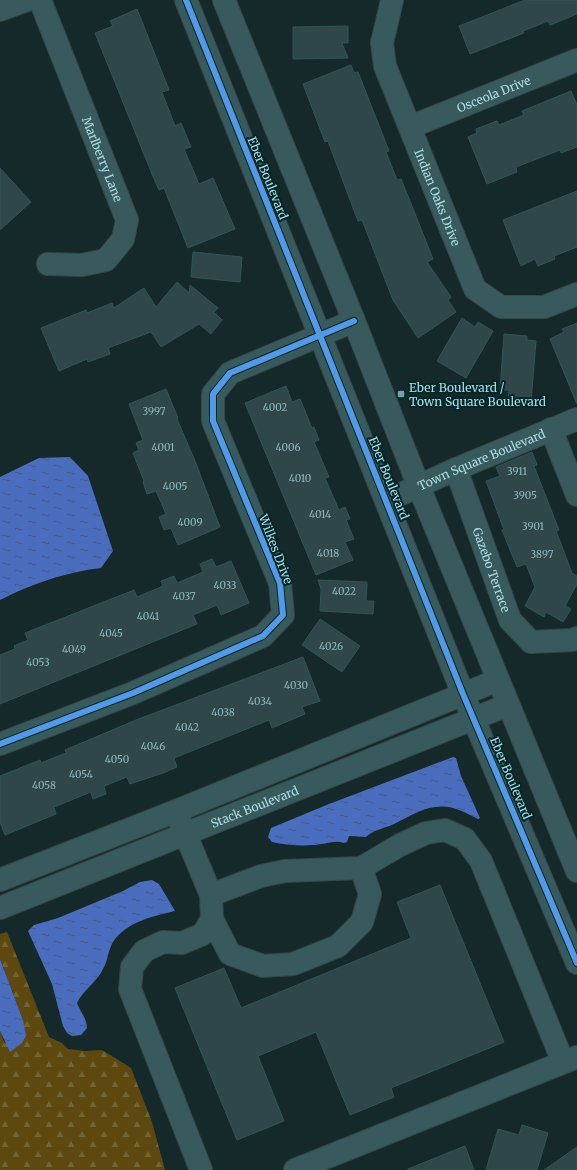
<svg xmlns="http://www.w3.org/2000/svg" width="577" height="1170" font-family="Merriweather,serif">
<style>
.forest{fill:url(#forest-firs)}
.water{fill:url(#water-ripples)}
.building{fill:#304749;stroke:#325458}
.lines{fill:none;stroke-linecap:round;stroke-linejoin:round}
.minor-casing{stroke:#334749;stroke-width:24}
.minor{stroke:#395a5d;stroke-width:22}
.cycleway-casing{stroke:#01272b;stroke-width:8}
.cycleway{stroke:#5399e6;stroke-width:6}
.poi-dot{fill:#779fa3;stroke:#01272b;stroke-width:1.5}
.labels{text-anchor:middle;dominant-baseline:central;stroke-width:4;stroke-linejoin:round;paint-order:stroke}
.number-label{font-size:10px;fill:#8db8bd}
.street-label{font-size:12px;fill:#acdee4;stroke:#01272b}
.poi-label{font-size:12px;fill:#acdee4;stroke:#01272b;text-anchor:start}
</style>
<defs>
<pattern id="forest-firs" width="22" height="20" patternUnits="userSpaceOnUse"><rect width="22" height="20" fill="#5d490f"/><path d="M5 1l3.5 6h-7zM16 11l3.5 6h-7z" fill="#726332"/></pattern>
<pattern id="water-ripples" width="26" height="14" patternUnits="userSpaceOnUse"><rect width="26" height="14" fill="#4b6dbe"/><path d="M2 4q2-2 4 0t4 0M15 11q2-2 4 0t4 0" fill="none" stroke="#415a87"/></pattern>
</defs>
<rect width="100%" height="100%" fill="#15292b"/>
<path class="forest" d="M7,932L49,1037L62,1043L68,1049L85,1051L102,1050L131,1068L152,1122L165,1170H0V1031L5,1044L23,1020L0,959V934Z"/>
<path class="water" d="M70,457L88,476L113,551L101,568C66,572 31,584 0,600V477L39,458Z
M453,757L456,758L461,776L480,818L478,819C473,817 469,814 464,812C436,799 418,812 394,824C385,828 373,830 366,837L349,836L347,842L344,843C335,839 323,845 313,845C300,846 285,845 272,842L268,837L271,828L329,804Z
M152,880L159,884L175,911C153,916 126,922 113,942C108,950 108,961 103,969C97,982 83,990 77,1003C80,1011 87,1019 87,1028L81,1035L72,1036L67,1033L63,1026L52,984L28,931L34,925L58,918L123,891L140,882Z
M0,959L23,1020L26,1036L22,1043L10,1052L0,1031Z"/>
<path class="building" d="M525,0H577V14L550,25L548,21L523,31L524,33L470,54L459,26Z
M137,9L169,90L162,92L175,126L181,123L191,147L184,149L199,184L213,178L235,229L188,248L164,188L159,190L152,174L95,33L113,26L110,21Z
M348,26V43H342L348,58L293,59V27Z
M351,65L354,73L358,72L389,151L386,152L397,180L401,179L412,206L433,259L427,262L451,297L448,300L456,312L418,338L393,300L362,220L358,221L328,141L325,142L303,84Z
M571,91L577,105V147L561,153L560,150L516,167L517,172L487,184L468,137L477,133L476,129L497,121L499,125L524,115L522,111Z
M0,168L31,202L0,230Z
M577,191V247L554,256L555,259L538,266L535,259L521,266L503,220Z
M193,252L242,257L240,282L191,277Z
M177,282L189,293L190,285L218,308L214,312L222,320L211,334L199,324L161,347L151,332L108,348L110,354L88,362L87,359L59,371L41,328L86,310L87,313L112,303L114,308L144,288L156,307Z
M462,318L475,327L478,322L493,331L466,378L437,361Z
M577,323V404L550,339L564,332L562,329Z
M504,334L527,336V340L536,341L531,402L508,400L509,390H500Z
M286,386L292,402L300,399L312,428L314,427L319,440L314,442L329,477L325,478L339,510L345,507L350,519L346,520L354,539L345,542L353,560L316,575L245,403Z
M166,389L178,418L177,419L195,461L220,527L178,545L171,528L164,530L159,517L166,514L156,491L147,494L143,482L144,481L133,453L139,450L136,443L143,440L129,404Z
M532,452L537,465L534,466L559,530L556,531L572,573L577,576V584L565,606L571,609L563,622L546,612L544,617L525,606L535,587L526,564L517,567L502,530H504L486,481L500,476L496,467Z
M212,559L216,567L231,561L249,603L221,615L217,605L193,615L197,624L0,704V655L15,649L14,646L28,640L25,633L134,590L137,597L163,586L161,581L174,576L177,583L203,572L200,564Z
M318,580L367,582L366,601H374L373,614L320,611L321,589Z
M320,619L360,646L342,672L302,645Z
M303,657L320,701L302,707L305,714L272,728L269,720L174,758L177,767L163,773L130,784L127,777L104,786L106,794L93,799L91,792L54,807L56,814L5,835L0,822V776L40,760L41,763L66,753L65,750L136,720Z
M440,885L504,1042L391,1088L394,1097L350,1115L316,1032L258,1056L284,1121L237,1140L175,988L224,968L241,1008L411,938L397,902Z
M522,1125L548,1133L537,1170H486L498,1129L519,1135Z
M465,1146L474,1170H408V1169Z
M577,1147V1170H544Z"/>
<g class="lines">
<defs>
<g id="minor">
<path id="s1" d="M40,0L127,220L123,239L106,260L82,265L48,264"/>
<path d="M186,0L463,694L577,963"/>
<path d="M224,0L354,321L419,487L577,871"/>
<path id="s2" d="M392,0L382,43L385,66L475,289L501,307H544L577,294"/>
<path d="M0,10L27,0"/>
<path id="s3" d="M410,127L577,60"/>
<path d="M551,429L577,495"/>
<path id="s4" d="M456,469L510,620L531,642L573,640L577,638"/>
<path id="s5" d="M386,501L456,469L577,419"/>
<path d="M0,744L133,693L263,636L283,615L280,583L213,421V394L230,373L354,321"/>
<path d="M180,821L211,895L212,919L203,934L182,943L163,942L144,951L132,967L130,989L201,1170"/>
<path d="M0,880L176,811L498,680"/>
<path d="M211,895L261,876L285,871L361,868L400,845L426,833L445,830L465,839L481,861L563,1062"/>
<path id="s6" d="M0,908L508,705"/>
<path d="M212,919L230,954L263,966L293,964L338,946L362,922L370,894L361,868"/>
<path d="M295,1170L577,1057"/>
</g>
</defs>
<use href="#minor" class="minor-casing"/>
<use href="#minor" class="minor"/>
<defs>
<path id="cycleway" d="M186,0L463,694L577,963
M0,744L133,693L263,636L283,615L280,583L213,421V394L230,373L354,321"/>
</defs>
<use href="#cycleway" class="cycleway-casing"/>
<use href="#cycleway" class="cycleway"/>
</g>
<rect class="poi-dot" x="397" y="390" width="8" height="8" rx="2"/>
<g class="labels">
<g class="number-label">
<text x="275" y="407">4002</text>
<text x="154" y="411">3997</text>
<text x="163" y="447">4001</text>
<text x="288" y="447">4006</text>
<text x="517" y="471">3911</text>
<text x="300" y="478">4010</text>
<text x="175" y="486">4005</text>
<text x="525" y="495">3905</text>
<text x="320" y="514">4014</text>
<text x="190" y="522">4009</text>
<text x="533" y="526">3901</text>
<text x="328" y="553">4018</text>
<text x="542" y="554">3897</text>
<text x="225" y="585">4033</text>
<text x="344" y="591">4022</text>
<text x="184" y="596">4037</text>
<text x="148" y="616">4041</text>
<text x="111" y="633">4045</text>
<text x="331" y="646">4026</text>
<text x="74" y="649">4049</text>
<text x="38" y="662">4053</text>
<text x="296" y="685">4030</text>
<text x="260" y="701">4034</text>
<text x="223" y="712">4038</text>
<text x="187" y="727">4042</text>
<text x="153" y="746">4046</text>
<text x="117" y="759">4050</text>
<text x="81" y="774">4054</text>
<text x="44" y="785">4058</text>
</g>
<g class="street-label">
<text stroke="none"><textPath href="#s3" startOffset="90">Osceola Drive</textPath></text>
<text stroke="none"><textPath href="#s1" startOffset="171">Marlberry Lane</textPath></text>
<text transform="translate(268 178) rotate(68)">Eber Boulevard</text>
<text stroke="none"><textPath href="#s2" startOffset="209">Indian Oaks Drive</textPath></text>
<text stroke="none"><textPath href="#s5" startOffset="104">Town Square Boulevard</textPath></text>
<text transform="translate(389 478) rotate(68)">Eber Boulevard</text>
<text transform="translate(276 549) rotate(69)">Wilkes Drive</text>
<text stroke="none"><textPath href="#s4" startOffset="107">Gazebo Terrace</textPath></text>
<text transform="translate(511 778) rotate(67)">Eber Boulevard</text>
<text stroke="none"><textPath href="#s6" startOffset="274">Stack Boulevard</textPath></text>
</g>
<g class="poi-label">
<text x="409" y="387">Eber Boulevard /<tspan x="409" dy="14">Town Square Boulevard</tspan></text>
</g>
</g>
</svg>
